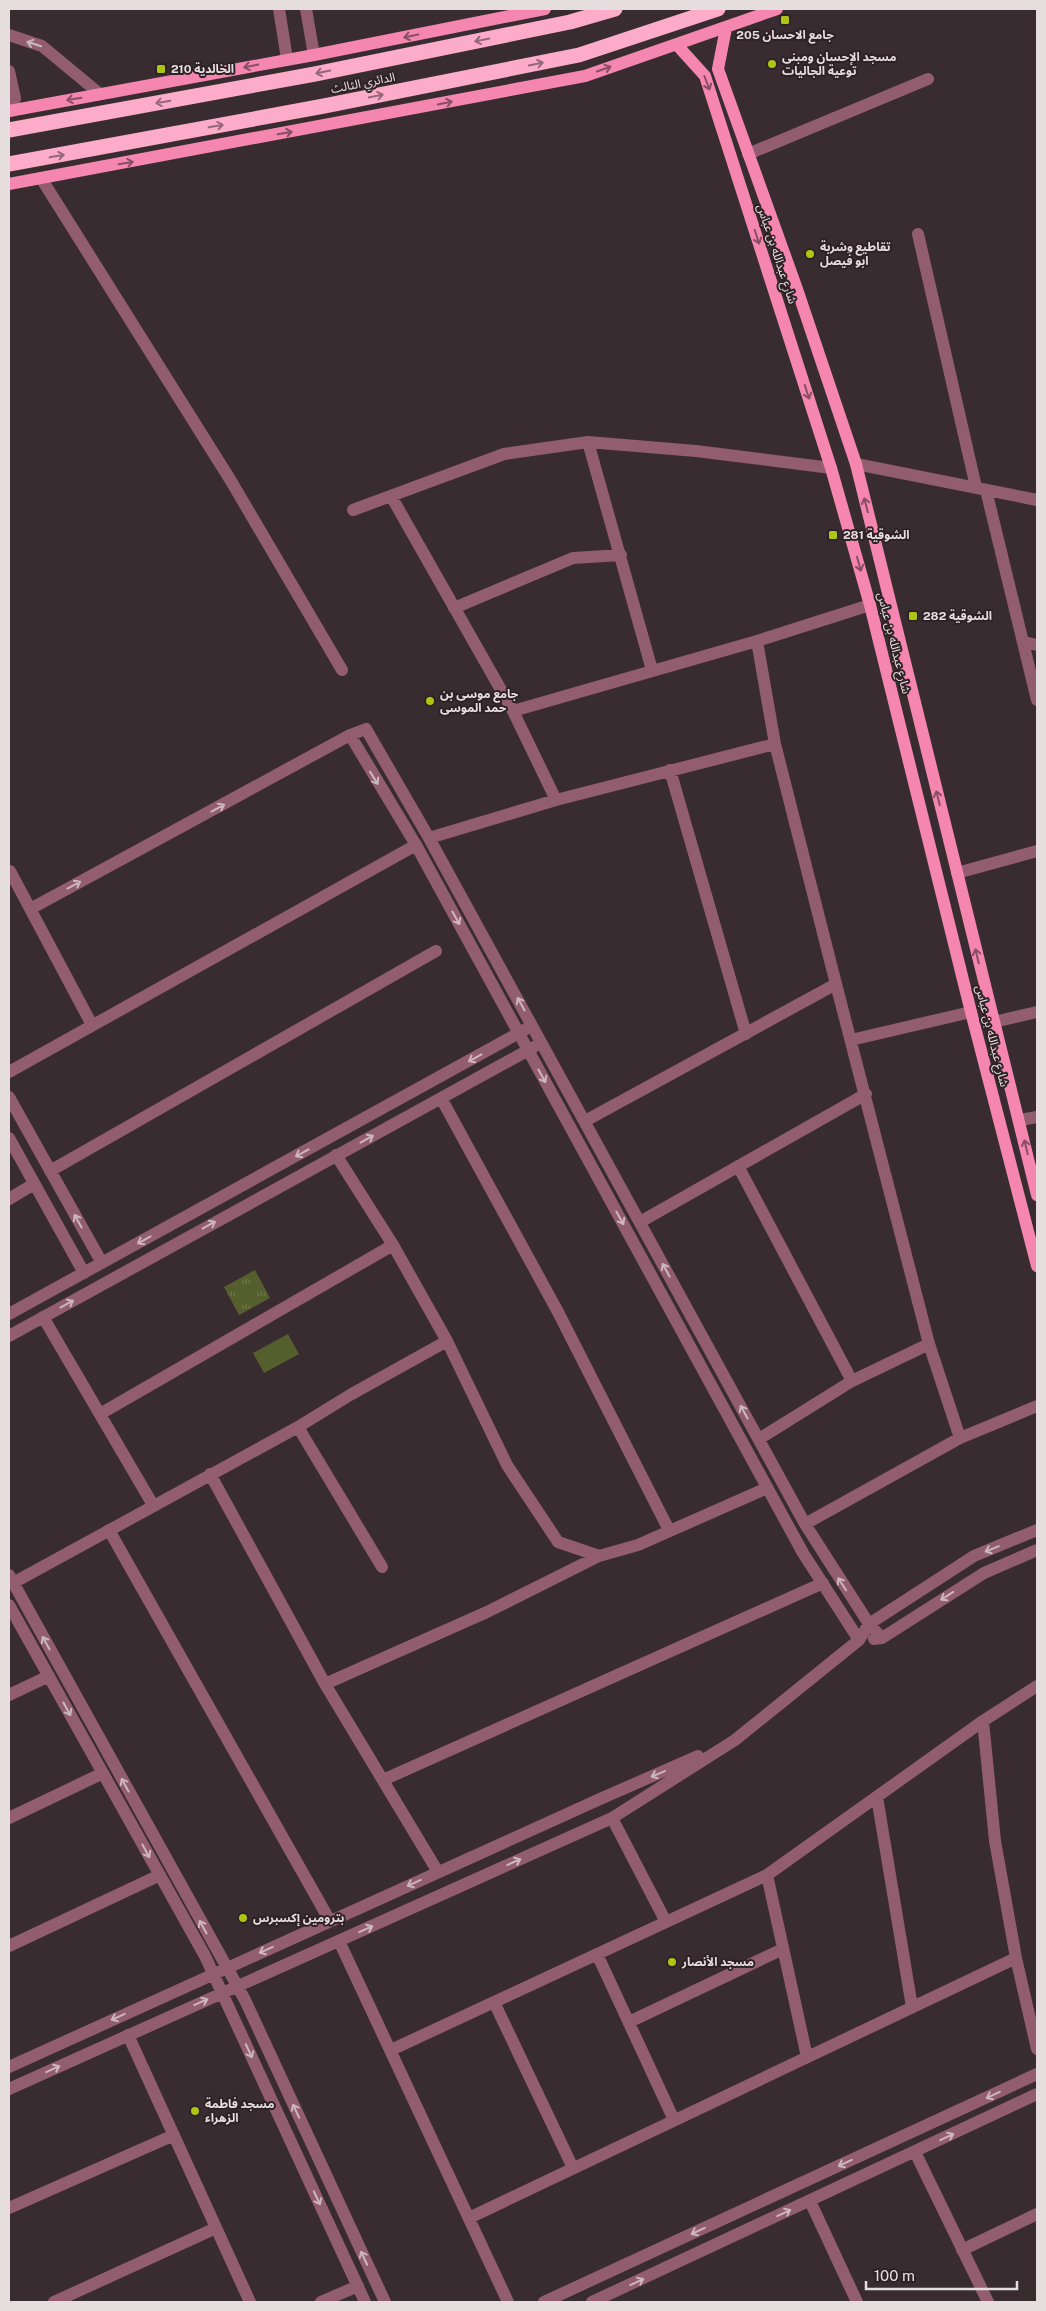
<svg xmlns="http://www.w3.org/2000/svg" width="1046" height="2311" font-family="'Public Sans','Noto Sans Arabic',sans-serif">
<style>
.grass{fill:url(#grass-tufts)}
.garden{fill:#555f2d}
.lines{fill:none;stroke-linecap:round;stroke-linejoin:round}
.minor{stroke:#935d70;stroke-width:12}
.major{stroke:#f486b0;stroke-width:12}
.highway{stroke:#fcacc8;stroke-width:15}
.oneway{stroke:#884f64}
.oneway2{stroke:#966777}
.oneway3{stroke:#cdb7be}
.poi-dot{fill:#acc613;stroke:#2f2226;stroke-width:2}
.labels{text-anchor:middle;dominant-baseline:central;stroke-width:4;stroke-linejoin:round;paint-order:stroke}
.poi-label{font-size:12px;font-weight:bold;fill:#e6dddf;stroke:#2f2226;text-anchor:start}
.street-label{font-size:12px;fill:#e6dddf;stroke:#2f2226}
</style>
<defs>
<pattern id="grass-tufts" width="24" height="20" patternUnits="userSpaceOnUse" patternTransform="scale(1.25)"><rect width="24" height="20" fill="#555f2d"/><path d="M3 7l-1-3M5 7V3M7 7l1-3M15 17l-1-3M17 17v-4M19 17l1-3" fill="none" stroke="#6d764b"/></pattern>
</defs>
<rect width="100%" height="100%" fill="#392c30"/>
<path class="grass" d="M255,1270L270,1298L239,1315L224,1287Z"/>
<path class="garden" d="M288,1334L299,1354L264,1373L253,1353Z"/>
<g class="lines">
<path class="minor" d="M279,9L287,59
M306,9L314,55
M9,35L42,46L100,94
M9,71L15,98L11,111
M748,154L928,79
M41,178L231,481L342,670
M918,234L976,487
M588,442L696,451L831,468
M856,464L1037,500
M986,490L1037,700
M391,496L513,711L556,800
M353,510L504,454L588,442L652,670
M454,608L573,558L621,555
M757,641L775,744L836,984L929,1344L960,1438
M1024,642L1037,645
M513,711L757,641L870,605
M350,735L416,845L803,1553L859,1640
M670,770L746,1034
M429,838L556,800L775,744
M10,871L92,1025
M957,873L1037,851
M32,908L350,735L366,729L429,838L805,1524L869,1624L882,1638
M994,1022L1037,1012
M851,1040L971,1012
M9,1072L416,845
M9,1097L102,1263
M441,1098L558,1312L669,1530
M1020,1120L1037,1117
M585,1121L836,984
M9,1138L84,1273
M336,1155L393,1245L447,1341L507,1465L558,1542L599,1556L638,1545L767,1488
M738,1166L852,1381
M50,1171L436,951
M9,1199L34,1184
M640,1222L866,1094
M9,1314L526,1029
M43,1317L153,1505
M9,1336L534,1047
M100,1414L393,1245
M298,1427L382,1567
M759,1439L852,1381L929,1344
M210,1474L325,1684L438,1872
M805,1524L960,1438L1037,1406
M109,1530L330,1921
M9,1575L245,2000L385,2302
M13,1583L298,1427L350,1395L447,1341
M9,1605L205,1956L365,2302
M874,1639L882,1638L984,1573L1037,1550
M325,1684L487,1612L599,1556
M9,1695L49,1676
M983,1721L995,1841L1016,1958L1037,2049
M383,1780L823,1583
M877,1797L912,2007
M9,1818L103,1773
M612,1818L666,1922
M767,1875L807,2057
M339,1941L508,2302
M9,1946L160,1875
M597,1954L674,2120
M494,2002L573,2168
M629,2022L783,1949
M128,2035L250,2302
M391,2050L767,1875L983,1721L1037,1686
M9,2067L600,1799L698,1756
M9,2089L612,1818L735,1740L859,1640L869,1624L974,1556L1037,1530
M915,2152L988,2302
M810,2201L857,2302
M9,2208L174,2135
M469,2218L1016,1958
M962,2250L1037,2214
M54,2302L216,2228
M321,2302L358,2286
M544,2302L1037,2074
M592,2302L1037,2094"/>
<path class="major" d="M726,28L718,69L797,289L856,464L1037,1195
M677,45L705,76L831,468L870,605L971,1012L1037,1266
M9,111L314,55L545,9
M9,184L585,76L777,9"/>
<path class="highway" d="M9,130L315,74L570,22L615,9
M9,164L324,106L579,55L718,9"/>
</g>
<defs><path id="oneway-shaft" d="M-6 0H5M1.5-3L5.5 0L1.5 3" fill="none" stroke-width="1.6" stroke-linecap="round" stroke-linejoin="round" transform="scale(1.25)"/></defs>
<g class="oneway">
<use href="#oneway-shaft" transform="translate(411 36) rotate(169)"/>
<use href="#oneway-shaft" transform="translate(251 66) rotate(169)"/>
<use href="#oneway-shaft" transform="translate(604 69) rotate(-19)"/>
<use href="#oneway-shaft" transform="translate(707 83) rotate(69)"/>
<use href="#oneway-shaft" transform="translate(74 99) rotate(170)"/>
<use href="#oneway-shaft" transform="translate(445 103) rotate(-11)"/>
<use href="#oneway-shaft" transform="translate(285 133) rotate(-10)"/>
<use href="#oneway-shaft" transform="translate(126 163) rotate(-10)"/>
<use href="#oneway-shaft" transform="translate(757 237) rotate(72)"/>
<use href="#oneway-shaft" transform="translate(807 392) rotate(72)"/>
<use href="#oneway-shaft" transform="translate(866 505) rotate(-104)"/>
<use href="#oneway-shaft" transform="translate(859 564) rotate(74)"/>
<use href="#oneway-shaft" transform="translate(938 798) rotate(-104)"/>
<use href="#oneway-shaft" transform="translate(977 956) rotate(-104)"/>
<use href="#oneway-shaft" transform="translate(1026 1147) rotate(-103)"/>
</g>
<g class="oneway2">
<use href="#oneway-shaft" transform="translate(482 40) rotate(168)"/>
<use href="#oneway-shaft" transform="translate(536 64) rotate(-11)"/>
<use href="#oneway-shaft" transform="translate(323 72) rotate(168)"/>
<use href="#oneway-shaft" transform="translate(376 96) rotate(-11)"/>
<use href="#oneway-shaft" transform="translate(163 102) rotate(170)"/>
<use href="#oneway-shaft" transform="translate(216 126) rotate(-10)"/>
<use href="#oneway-shaft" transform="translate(57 156) rotate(-10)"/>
</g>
<g class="oneway3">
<use href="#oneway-shaft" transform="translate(34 44) rotate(-162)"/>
<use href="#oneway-shaft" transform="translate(374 778) rotate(58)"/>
<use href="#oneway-shaft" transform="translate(218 808) rotate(-28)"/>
<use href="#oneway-shaft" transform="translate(74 885) rotate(-28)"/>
<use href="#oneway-shaft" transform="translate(456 918) rotate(61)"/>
<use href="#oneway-shaft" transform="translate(521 1004) rotate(-119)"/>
<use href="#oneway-shaft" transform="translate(475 1058) rotate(151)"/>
<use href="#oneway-shaft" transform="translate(542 1076) rotate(61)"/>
<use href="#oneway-shaft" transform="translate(367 1139) rotate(-29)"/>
<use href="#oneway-shaft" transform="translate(302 1153) rotate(151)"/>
<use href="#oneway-shaft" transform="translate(620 1218) rotate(61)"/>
<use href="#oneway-shaft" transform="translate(78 1221) rotate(-119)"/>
<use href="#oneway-shaft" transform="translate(209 1225) rotate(-29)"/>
<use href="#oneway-shaft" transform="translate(144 1240) rotate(151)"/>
<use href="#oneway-shaft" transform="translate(666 1270) rotate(-119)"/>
<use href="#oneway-shaft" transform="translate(67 1304) rotate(-29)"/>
<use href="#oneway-shaft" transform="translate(744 1412) rotate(-119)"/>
<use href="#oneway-shaft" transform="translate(992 1549) rotate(158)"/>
<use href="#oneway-shaft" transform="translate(842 1584) rotate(-123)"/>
<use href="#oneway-shaft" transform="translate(947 1596) rotate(147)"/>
<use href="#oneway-shaft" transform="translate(46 1643) rotate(-119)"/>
<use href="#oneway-shaft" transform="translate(67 1709) rotate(61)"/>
<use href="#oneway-shaft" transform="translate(658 1774) rotate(157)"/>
<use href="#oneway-shaft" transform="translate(125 1785) rotate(-119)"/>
<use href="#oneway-shaft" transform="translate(146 1851) rotate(61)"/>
<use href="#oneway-shaft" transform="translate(514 1862) rotate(-24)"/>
<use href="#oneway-shaft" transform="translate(414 1883) rotate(156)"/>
<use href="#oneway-shaft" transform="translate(203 1927) rotate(-119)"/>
<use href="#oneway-shaft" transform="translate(366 1929) rotate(-24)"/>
<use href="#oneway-shaft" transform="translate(266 1950) rotate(156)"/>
<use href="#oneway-shaft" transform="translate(201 2002) rotate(-24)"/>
<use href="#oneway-shaft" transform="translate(118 2017) rotate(156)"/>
<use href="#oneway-shaft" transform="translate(249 2051) rotate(65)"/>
<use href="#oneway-shaft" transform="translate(53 2069) rotate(-24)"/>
<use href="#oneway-shaft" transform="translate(993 2095) rotate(155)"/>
<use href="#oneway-shaft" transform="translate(296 2111) rotate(-115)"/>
<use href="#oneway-shaft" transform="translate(947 2137) rotate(-25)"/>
<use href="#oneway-shaft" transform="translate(845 2163) rotate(155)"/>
<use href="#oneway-shaft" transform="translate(317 2198) rotate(65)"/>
<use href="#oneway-shaft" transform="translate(784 2213) rotate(-25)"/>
<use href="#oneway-shaft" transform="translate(698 2231) rotate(155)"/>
<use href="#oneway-shaft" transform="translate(364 2258) rotate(-115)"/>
<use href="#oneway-shaft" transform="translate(637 2282) rotate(-25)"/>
</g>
<g class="poi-dot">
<rect x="780" y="15" width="10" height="10" rx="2.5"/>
<circle cx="772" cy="64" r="5"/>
<rect x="156" y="64" width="10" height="10" rx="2.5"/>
<circle cx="810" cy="254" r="5"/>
<rect x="828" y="530" width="10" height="10" rx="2.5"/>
<rect x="908" y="611" width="10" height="10" rx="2.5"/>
<circle cx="430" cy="701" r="5"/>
<circle cx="243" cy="1918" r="5"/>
<circle cx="672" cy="1962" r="5"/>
<circle cx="195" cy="2111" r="5"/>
</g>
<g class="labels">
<g class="poi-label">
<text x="785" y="35" text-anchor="middle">جامع الاحسان 205</text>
<text x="782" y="57">مسجد الإحسان ومبنى<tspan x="782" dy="14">توعية الجاليات</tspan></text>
<text x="171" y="69">الخالدية 210</text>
<text x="820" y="247">تقاطيع وشربة<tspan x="820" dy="14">ابو فيصل</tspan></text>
<text x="843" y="535">الشوقية 281</text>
<text x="923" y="616">الشوقية 282</text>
<text x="440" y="694">جامع موسى بن<tspan x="440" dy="14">حمد الموسى</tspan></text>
<text x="253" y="1918">بترومين إكسبرس</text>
<text x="682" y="1962">مسجد الأنصار</text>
<text x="205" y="2104">مسجد فاطمة<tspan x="205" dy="14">الزهراء</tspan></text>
</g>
<g class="street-label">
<text transform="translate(363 83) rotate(-11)">الدائري الثالث</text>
<text transform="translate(777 254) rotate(72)">شارع عبدالله بن عباس</text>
<text transform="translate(894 643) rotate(76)">شارع عبدالله بن عباس</text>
<text transform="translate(992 1036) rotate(76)">شارع عبدالله بن عباس</text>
</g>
</g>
<rect width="1046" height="2311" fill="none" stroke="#e6dddf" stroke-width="20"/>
<path d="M866 2281v8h151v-8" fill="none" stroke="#e6dddf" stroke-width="2.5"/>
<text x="874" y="2281" font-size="15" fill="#e6dddf" stroke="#2f2226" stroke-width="4" paint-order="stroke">100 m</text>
</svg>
